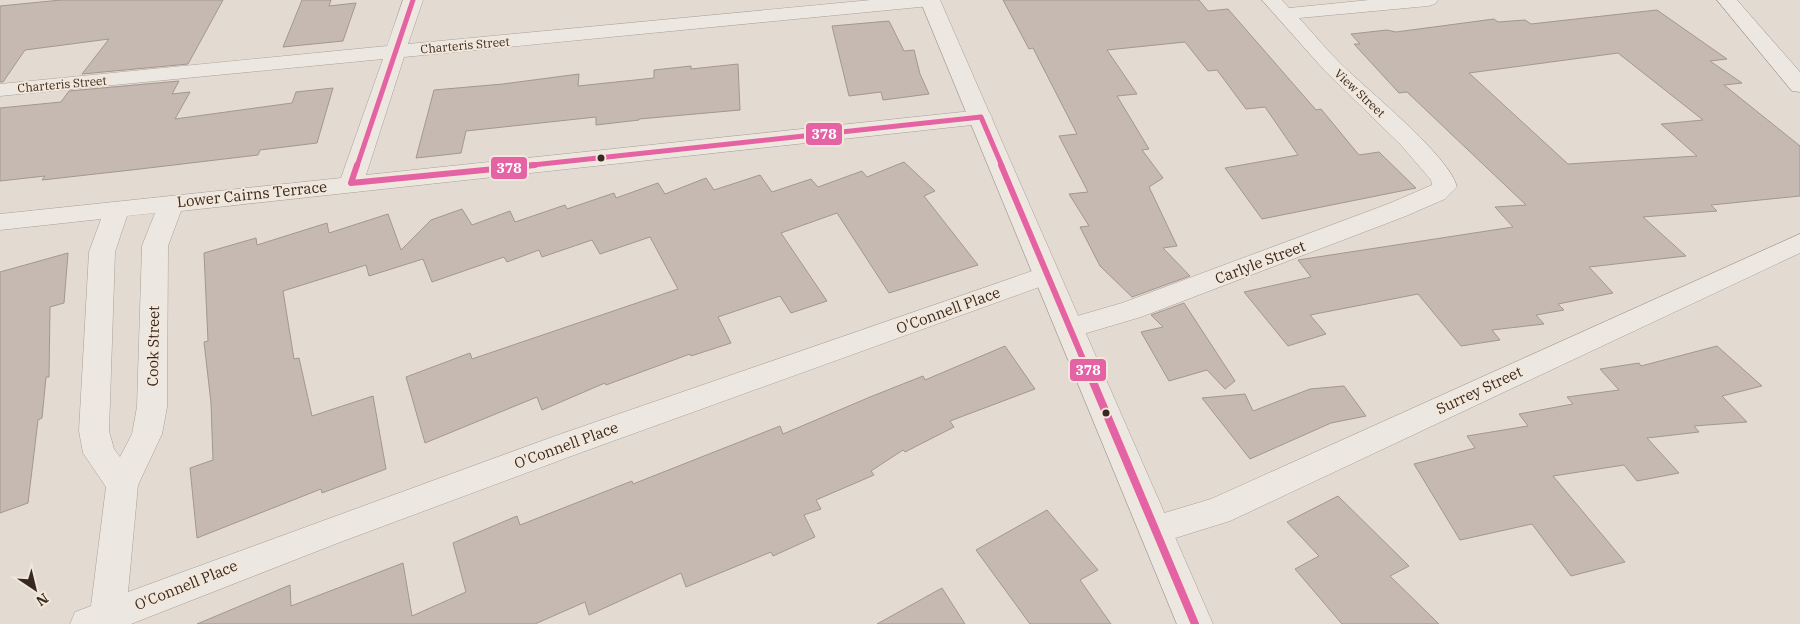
<svg xmlns="http://www.w3.org/2000/svg" width="1800" height="624" font-family="'IBM Plex Serif',serif">
<style>
.building{fill:#c6b9b2;stroke:#a39790;fill-rule:evenodd}
.lines{fill:none;stroke-linecap:round;stroke-linejoin:round}
.minor-casing{stroke:#a9a099;stroke-width:1}
.tertiary-casing{stroke:#a9a099;stroke-width:1}
.secondary-casing{stroke:#98908a;stroke-width:1}
.minor{fill:#ece7e1;fill-rule:evenodd}
.tertiary{fill:#ece7e1;fill-rule:evenodd}
.secondary{fill:#ece7e1;fill-rule:evenodd}
.bus-1-far2-casing{stroke:#f2e7d9;stroke-width:8}
.bus-1-far1-casing{stroke:#f2e7d9;stroke-width:10}
.bus-1-casing{stroke:#f2e7d9;stroke-width:11}
.bus-1-far2{stroke:#e463a4;stroke-width:5}
.bus-1-far1{stroke:#e463a4;stroke-width:6}
.bus-1{stroke:#e463a4;stroke-width:8}
.bus-dot{fill:#372922;stroke:#f2e7d9;stroke-width:2}
.labels{text-anchor:middle;dominant-baseline:central;stroke-width:4;stroke-linejoin:round;paint-order:stroke}
.far-street-label{font-size:12px;fill:#372922;stroke:#f2e7d9}
.street-label{font-size:15px;fill:#372922;stroke:#f2e7d9}
.line-badge{stroke:#f2e7d9;stroke-width:2}
.badge-label{font-size:14px;text-anchor:middle;font-weight:bold;fill:#fff}
</style>
<rect width="100%" height="100%" fill="#e3dad1"/>
<path class="building" d="M61,0H223L188,64L82,74L109,39L25,50L3,82H0V6Z
M302,0H331L329,6L356,3L343,41L283,47Z
M1003,0H1199L1208,11L1228,9L1316,110L1321,109L1359,155L1379,152L1416,188L1262,219L1225,168L1298,155L1265,107L1246,109L1217,70L1208,71L1185,42L1107,50L1137,94L1117,96L1149,149L1142,150L1163,178L1149,187L1177,246L1163,248L1190,276L1132,297L1100,266L1080,227L1089,226L1069,194L1088,192L1059,136L1077,134L1033,48L1029,49Z
M1657,10L1727,59L1710,61L1742,83L1724,85L1800,146V196L1711,205L1717,211L1643,217L1686,256L1589,267L1613,293L1558,304L1564,310L1536,315L1544,324L1492,330L1500,340L1461,346L1418,294L1310,315L1326,334L1288,346L1244,292L1311,277L1298,260L1513,227L1495,207L1526,205L1407,92L1399,93L1354,44H1360L1351,34L1387,30L1396,32L1494,19L1498,22L1525,20L1531,24ZM1618,53L1703,120L1661,124L1697,156L1568,164L1469,73Z
M889,21L904,51L914,50L920,74L929,94L883,100L881,92L849,96L832,26Z
M738,64L740,110L639,119V120L596,125V117L466,131L461,153L416,158L434,90L503,84L579,74L578,86L654,78V70L691,66V69Z
M179,81L172,94L190,92L175,119L292,103L296,92L333,88L317,143L260,150L258,155L140,169L42,180L45,176L0,181V108L61,102L69,91Z
M904,162L935,191L924,196L978,265L889,293L837,213L781,233L827,301L791,313L780,296L718,317L731,343L691,356L690,354L606,385L605,383L542,410L537,397L425,443L406,377L470,353L472,359L678,289L650,237L600,254L592,240L542,257L539,250L507,262L504,257L432,282L423,259L369,276L366,265L283,291L294,359L299,358L312,416L373,396L386,469L322,493L321,489L197,538L190,468L213,460L211,403L204,342L208,341L204,253L256,238L257,245L327,223L329,233L388,214L401,250L431,220L462,209L472,225L510,211L515,222L565,205L567,209L614,193L616,198L658,183L665,194L706,178L714,190L760,175L772,192L811,179L818,187L862,171L867,177Z
M68,253L64,303L50,307L49,377H46L42,418L38,420L28,503L0,513V272Z
M1184,303L1235,381L1225,389L1207,370L1169,381L1141,332L1163,327L1151,315Z
M1005,346L1035,389L950,421L954,427L905,452L903,450L871,471L874,475L816,500L821,509L804,515L815,537L773,556L771,552L686,587L681,573L589,615L585,602L535,624H197L290,585L291,606L403,563L412,616L466,592L453,543L517,516L520,525L632,481L633,484L780,426L783,434L870,397L923,376L925,380Z
M1717,346L1762,386L1722,396L1747,422L1694,426L1699,432L1647,438L1679,473L1637,481L1624,465L1553,476L1625,562L1571,576L1532,524L1460,540L1414,464L1475,448L1467,436L1528,426L1519,414L1573,404L1567,397L1619,390L1600,369L1639,363L1641,366Z
M1344,386L1366,416L1331,423L1250,459L1202,398L1245,394L1253,411L1310,389Z
M1338,496L1409,566L1390,576L1439,624H1342L1295,569L1319,556L1287,522Z
M1047,510L1098,570L1080,580L1111,624H1030L976,550Z
M942,588L965,624H877Z"/>
<g class="lines">
<defs>
<path id="minor" d="M403,0H423L408,44L871,0H940L937,4L930,6L404,57L366,175L981,110L989,112L992,117L989,122L981,124L181,211L168,246L167,407L162,434L138,485L128,592L555,436L1038,269L1047,266L1056,269L1060,275L1056,281L577,454L338,543L131,624H70L75,612L91,606L106,487L83,453L79,431L89,252L101,219L0,230V214L341,178L383,59L0,96V84L387,46ZM155,213L142,246L137,407L132,434L120,457L114,449L109,431L115,252L127,216Z
M1262,0H1282L1289,8L1369,0H1438L1435,4L1428,6L1299,18C1313,33 1326,49 1340,63C1366,89 1450,156 1457,187L1445,199L1406,216L1141,317L1070,338L1060,335L1056,328L1060,321L1122,303L1388,204L1432,185L1431,180L1401,145L1325,71Z
M1800,234V253L1230,521L1156,544L1144,539L1139,529L1144,519L1211,499Z"/>
<path id="tertiary" d="M920,0H940L1213,624H1177Z"/>
<path id="secondary" d="M1717,0H1737L1800,72V92L1792,91Z"/>
</defs>
<use href="#minor" class="minor-casing"/>
<use href="#tertiary" class="tertiary-casing"/>
<use href="#secondary" class="secondary-casing"/>
<use href="#minor" class="minor"/>
<use href="#tertiary" class="tertiary"/>
<use href="#secondary" class="secondary"/>
<defs>
<path id="bus-1-far2" d="M981,117L1002,166
M357,166L413,0
M523,166L981,117"/>
<path id="bus-1-far1" d="M1001,165L1088,371
M351,183L535,165
M351,183L357,165"/>
<path id="bus-1" d="M1088,370L1195,624"/>
</defs>
<use href="#bus-1-far2" class="bus-1-far2-casing"/>
<use href="#bus-1-far1" class="bus-1-far1-casing"/>
<use href="#bus-1" class="bus-1-casing"/>
<use href="#bus-1-far2" class="bus-1-far2"/>
<use href="#bus-1-far1" class="bus-1-far1"/>
<use href="#bus-1" class="bus-1"/>
</g>
<g class="bus-dot">
<circle cx="601" cy="158" r="4.5"/>
<circle cx="1106" cy="413" r="4.5"/>
</g>
<g class="labels">
<g class="far-street-label">
<text transform="translate(465 45) rotate(-5)">Charteris Street</text>
<text transform="translate(62 84) rotate(-5)">Charteris Street</text>
<text transform="translate(1360 93) rotate(43)">View Street</text>
</g>
<g class="street-label">
<text transform="translate(252 194) rotate(-6)">Lower Cairns Terrace</text>
<text transform="translate(1260 262) rotate(-21)">Carlyle Street</text>
<text transform="translate(948 310) rotate(-20)">O'Connell Place</text>
<text transform="translate(153 346) rotate(-89)">Cook Street</text>
<text transform="translate(1479 390) rotate(-25)">Surrey Street</text>
<text transform="translate(566 445) rotate(-20)">O'Connell Place</text>
<text transform="translate(186 585) rotate(-22)">O'Connell Place</text>
</g>
</g>
<g class="line-badge">
<rect x="805" y="122" width="38" height="24" rx="5" fill="#e463a4"/>
<rect x="490" y="156" width="38" height="24" rx="5" fill="#e463a4"/>
<rect x="1069" y="358" width="38" height="24" rx="5" fill="#e463a4"/>
</g>
<g class="badge-label">
<text x="824" y="139">378</text>
<text x="509" y="173">378</text>
<text x="1088" y="375">378</text>
</g>
<g transform="translate(35 589) rotate(145)" stroke="#f2e7d9" stroke-width="4" paint-order="stroke">
<path d="M0-4L9 19L0 12L-9 19Z" fill="#372922"/>
<text y="-8" font-size="14" font-weight="bold" text-anchor="middle" fill="#372922">N</text>
</g>
</svg>
